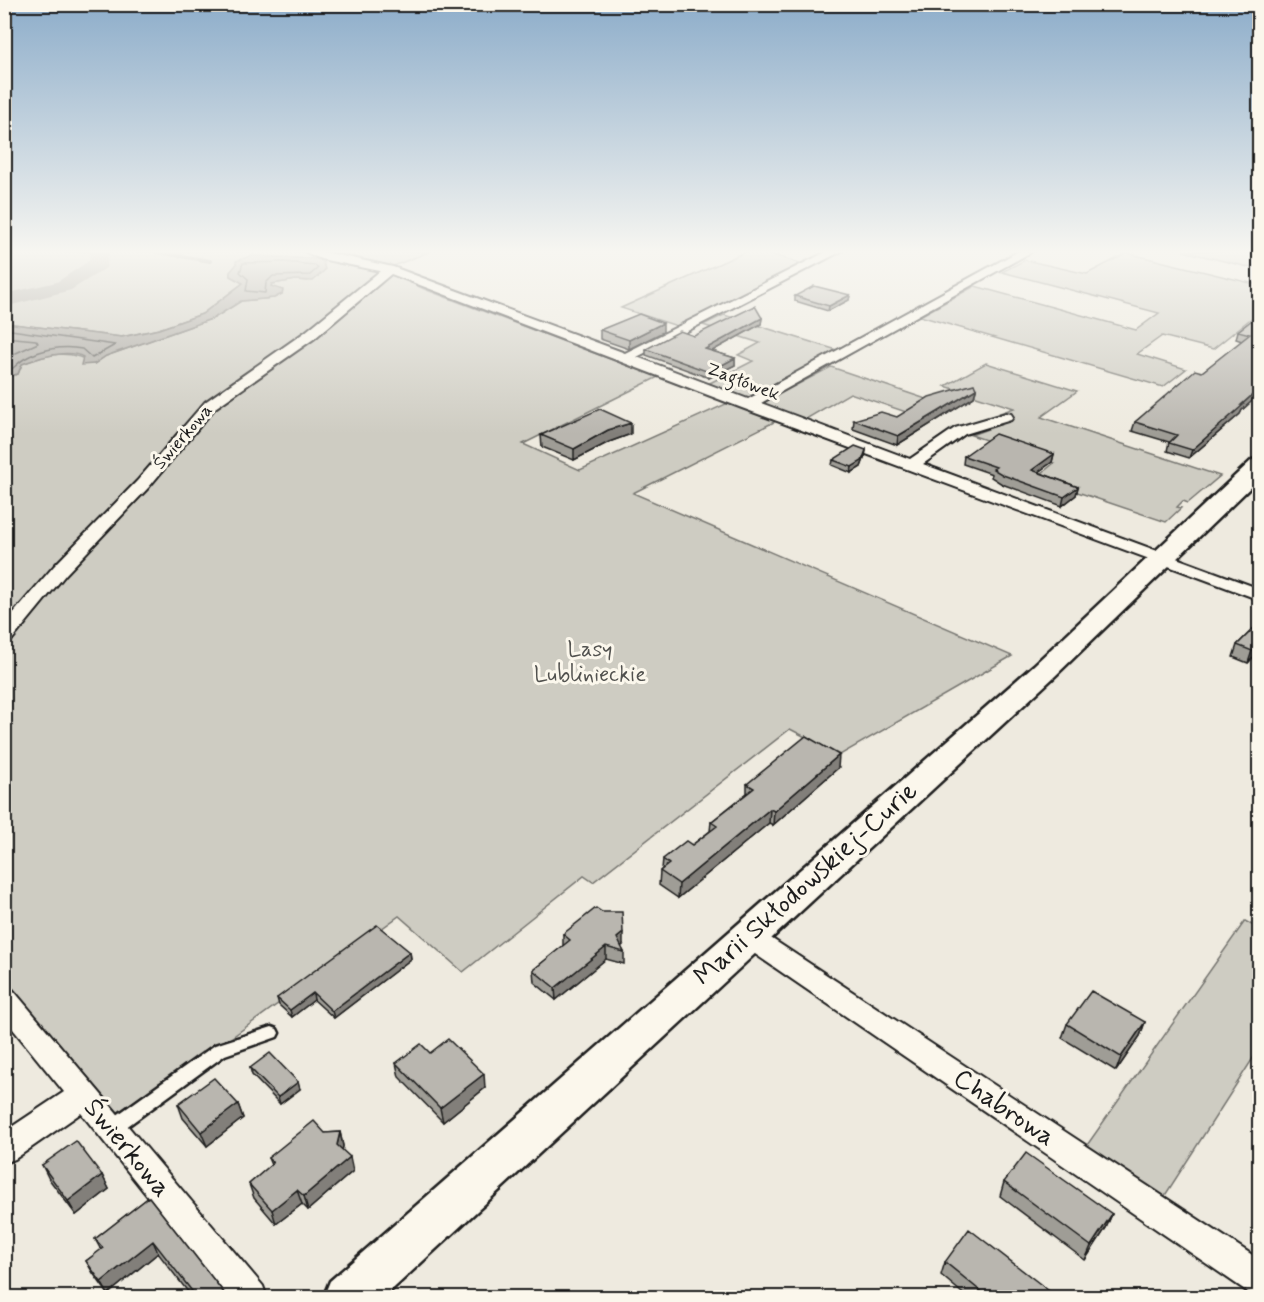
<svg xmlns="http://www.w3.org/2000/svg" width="1264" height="1302" font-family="Mynerve,sans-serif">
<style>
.green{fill:#ceccc2;stroke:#75746f;stroke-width:1.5}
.water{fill:#a6a39d;stroke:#6f6d69;stroke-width:1.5}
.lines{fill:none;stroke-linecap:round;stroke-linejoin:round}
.shore{stroke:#535250;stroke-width:1.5}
.stream{stroke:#6f6d69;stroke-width:4}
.river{fill:#a6a39d;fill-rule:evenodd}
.lane-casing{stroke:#1c1c1c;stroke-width:5}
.street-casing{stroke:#1c1c1c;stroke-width:4}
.secondary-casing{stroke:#1c1c1c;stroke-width:5}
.lane{fill:#fbf7ec;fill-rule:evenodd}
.street{fill:#fbf7ec;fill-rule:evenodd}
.secondary{fill:#fbf7ec;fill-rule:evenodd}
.wall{fill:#9f9d96;stroke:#1c1c1c;stroke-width:1.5}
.shaded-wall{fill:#827f7a;stroke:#1c1c1c;stroke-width:1.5}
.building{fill:#b9b6af;stroke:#1c1c1c;stroke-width:1.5}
.labels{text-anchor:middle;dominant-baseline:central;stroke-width:6;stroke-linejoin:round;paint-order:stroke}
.far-street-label{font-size:18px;fill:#1c1c1c;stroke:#fbf7ec}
.park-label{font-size:22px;fill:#51514e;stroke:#fbf7ec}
.near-street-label{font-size:27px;fill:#1c1c1c;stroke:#fbf7ec}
</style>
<rect width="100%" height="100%" fill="#eeeadf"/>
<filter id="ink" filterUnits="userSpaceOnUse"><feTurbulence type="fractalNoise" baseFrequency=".0167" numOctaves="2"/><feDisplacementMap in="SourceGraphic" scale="12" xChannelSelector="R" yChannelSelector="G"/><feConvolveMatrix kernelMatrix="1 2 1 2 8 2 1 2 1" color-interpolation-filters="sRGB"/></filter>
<g filter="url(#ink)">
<path class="green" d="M5,251H431L391,267L308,254L389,272L424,289L658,377L523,444L580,470L728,403L776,421L633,493L1012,656L840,755L790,729L593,882L584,876L463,972L399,916L122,1117L5,980V647L59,581L47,573L5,624V377L18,374L22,364C48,354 70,348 94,364L106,356L214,318L241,301L274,298L282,294L271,286L272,284L296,280L308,281L319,259L250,256L230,272V276L243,283L202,314L159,329L121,337L5,323Z
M747,251H759L807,265L680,327L621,308Z
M1183,251H1244L1259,255V262L1252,268Z
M1127,253L1259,285V312L1213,349L1162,336L1137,354L1186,369L1163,387L920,316L975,286L1136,330L1159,313L1002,272L1025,260L1087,274Z
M724,315L840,351L751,400H741L704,386L753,361L738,355L760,343L703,325Z
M986,363L1077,391L1041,417L1220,476L1188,503L1183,501L1177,507L1181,508L1166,522L1036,478L1054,463L971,435L1010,421L1012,417L1000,413L1014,408L945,386Z
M831,367L926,399L906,412L850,393L801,422L760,404Z
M1245,921L1259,929V1049L1164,1197L1085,1148Z"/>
<path class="water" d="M250,256L319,259L323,261L325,270L313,281L296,280L272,284L271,286L283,290L282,294L274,298L241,301L214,318L106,356L94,364L81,365L83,357C67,348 38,358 22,364L18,374L5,377V323L122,337L159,329L202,314L243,283L230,276V272L236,265V261Z"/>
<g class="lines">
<path class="shore" d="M284,262L315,265L318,268L310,275L273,276L266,283L265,293L246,291L248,279L240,272L243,263Z
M4,329L115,345L92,358L82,349C63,345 41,349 24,359C16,364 13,371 4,371
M4,337L36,340L38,343L16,353L4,364"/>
<path class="stream" d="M157,252L210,261
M327,256L342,251"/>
<path class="river" d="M90,251H110L106,268L71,290L4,307V294L57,282L89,261Z"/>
<defs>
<path id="lane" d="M272,1027L277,1029L279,1033L277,1037L225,1055L118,1133L112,1135L106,1133L104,1128L106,1123L215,1045Z"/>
<path id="street" d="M304,251H320L393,267L625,353L828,251H842L637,357L748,399L1019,251H1033L761,403L910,459L955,428L1006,413L1011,414L1013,417L1011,420L965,434L923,464L1260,589V600L742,408L391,274L315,338L215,408L149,487L66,574L11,641L4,643V624L54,566L137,481L205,402L305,332L380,271L321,259Z
M748,926L757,929L1260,1260V1296L1248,1292L739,943L735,936L739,929Z
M4,987L13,990L263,1286L267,1298H229L81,1113L15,1159L4,1163V1132L64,1092L4,1018Z"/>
<path id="secondary" d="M1260,458V478L1054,677L383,1298H323L330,1281L1034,665L1252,460Z"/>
</defs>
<use href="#lane" class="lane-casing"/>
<use href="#street" class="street-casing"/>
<use href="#secondary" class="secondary-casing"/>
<use href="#lane" class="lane"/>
<use href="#street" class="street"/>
<use href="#secondary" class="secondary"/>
</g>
<path class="wall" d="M850,295L849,300L828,311L795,301V296Z
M1260,314V394L1242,410L1240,414L1189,458L1167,451L1169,442L1132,431L1135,422L1202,372L1242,341L1236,339L1238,331Z
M762,318L761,324L712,351L735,358V365L709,378L646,355V349Z
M600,330L663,332L629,349L600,339Z
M976,389L974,397L897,445L853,429L854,420L897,417Z
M631,434L609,442L574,460L542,447L541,435Z
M866,450L865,456L861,467L851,473L832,465L833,460Z
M1054,454L1052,462L1038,472L1078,487L1076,495L1062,506L1002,484L991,477L992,474L963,464L964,456Z
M1260,622V650L1248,663L1233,657L1237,645Z
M838,768L773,825L769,823L678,898L659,885L660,871L662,869L663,859L692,845L710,831L711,822L747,793V784Z
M563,934L623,945L621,947L624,952V964L606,959L556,1000L534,982L533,970L563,946Z
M410,952L411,959L334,1018L314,1000L292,1017L279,1005L277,998Z
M1145,1022L1140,1036L1116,1071L1062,1038L1067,1024Z
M430,1053L485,1088L443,1122L399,1077L396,1063Z
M250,1068L300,1089L280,1104L252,1075Z
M178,1104H238L243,1118L207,1146L183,1118Z
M340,1132L343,1146L342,1150L353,1171L308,1210L302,1204L276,1224L254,1198L249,1184L271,1165L268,1158L325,1133Z
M42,1165L102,1175L109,1189L76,1215L49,1179Z
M1004,1182L1112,1214L1106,1228L1085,1260L1000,1196Z
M149,1197L228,1298L192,1297L158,1253L108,1294L93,1273L86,1261L101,1250L95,1239Z
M945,1262L1057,1298H968L941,1275Z"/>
<path class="shaded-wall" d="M850,295L849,300L828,311L829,306Z
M762,318L761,324L705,355V349Z
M663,323V332L629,349V340Z
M735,358V365L709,378V372Z
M1260,388V394L1242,410L1240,414L1189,458L1192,450Z
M976,389L974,397L897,445L898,436Z
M631,423V434L609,442L574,460V449L608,430Z
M866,450L865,456L861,467L851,473L852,467Z
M1054,454L1052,462L1030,478L1032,470Z
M1078,487L1076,495L1062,506L1064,497Z
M1260,644V650L1248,663L1252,651Z
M839,755L838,768L773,825L774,811Z
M770,809L769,823L678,898L679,884Z
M623,933V945L617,950V938Z
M606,947V959L556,1000L555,988Z
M410,952L411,959L334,1018L332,1011Z
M313,993L314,1000L292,1017L290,1010Z
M1145,1022L1140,1036L1116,1071L1121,1057Z
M484,1074L485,1088L443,1122L440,1108Z
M298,1082L300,1089L280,1104L278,1097Z
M238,1104L243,1118L207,1146L201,1132Z
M340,1132L343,1146L341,1159L337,1145Z
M350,1157L353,1171L308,1210L304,1196Z
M102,1175L109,1189L76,1215L68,1201Z
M297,1190L302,1204L276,1224L272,1210Z
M1112,1214L1106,1228L1085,1260L1091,1246Z
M153,1241L158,1253L108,1294L101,1282Z"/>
<path class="building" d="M814,286L850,295L829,306L795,296Z
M755,306L762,318L705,349L735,358L709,372L646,349L680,331L694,336Z
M639,314L663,323L629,340L600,330Z
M1260,314V388L1241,405H1243L1192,450L1169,443L1177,435L1135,422L1195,370L1202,372L1250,334L1238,331Z
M974,384L976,389L898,436L854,420L881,412L897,417L929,397Z
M600,409L631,423L608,430L574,449L541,435Z
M995,434L1054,454L1032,470L1078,487L1064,497L1003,475L993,469L996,467L964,456Z
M855,446L866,450L862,461L852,467L833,460Z
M1260,622V644L1252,651L1237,645Z
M806,736L839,755L774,811L770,809L679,884L660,871L669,864L663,859L686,841L692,845L717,826L711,822L754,788L747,784Z
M596,908L602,912H622L623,933L617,938L624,952L606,947L555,988L533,970L570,940L563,934Z
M377,925L410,952L332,1011L313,993L290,1010L277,998Z
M1091,991L1145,1022L1121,1057L1067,1024Z
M448,1039L484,1074L440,1108L396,1063L421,1044L430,1053Z
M270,1053L298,1082L278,1097L250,1068Z
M214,1078L238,1104L201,1132L178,1104Z
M314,1121L325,1133L340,1132L337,1145L350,1157L304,1196L297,1190L272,1210L249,1184L273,1163L268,1158Z
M76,1141L102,1175L68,1201L42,1165Z
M1026,1153L1112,1214L1091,1246L1004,1182Z
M149,1197L228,1298H192L195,1295L153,1241L101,1282L86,1261L103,1248L95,1239Z
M969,1229L1057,1297V1298H989L945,1262Z"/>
</g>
<linearGradient id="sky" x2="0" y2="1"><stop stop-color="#8dadca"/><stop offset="0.58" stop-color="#f7f6f1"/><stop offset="1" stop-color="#f7f6f1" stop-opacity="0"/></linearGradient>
<rect width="1264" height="434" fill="url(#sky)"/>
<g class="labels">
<g class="far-street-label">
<text transform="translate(743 382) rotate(21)">Zagłówek</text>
<text transform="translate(183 437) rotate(-49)">Świerkowa</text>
</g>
<g class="park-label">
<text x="590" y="650">Lasy<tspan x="590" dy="25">Lublinieckie</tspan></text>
</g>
<g class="near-street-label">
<text transform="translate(806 884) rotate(-42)">Marii Skłodowskiej-Curie</text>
<text transform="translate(1004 1108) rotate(34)">Chabrowa</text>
<text transform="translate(127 1148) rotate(50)">Świerkowa</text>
</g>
</g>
<rect width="1264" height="1302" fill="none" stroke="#fbf7ec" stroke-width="24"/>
<rect x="12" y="12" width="1240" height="1278" fill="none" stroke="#1c1c1c" stroke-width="2" filter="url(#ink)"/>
</svg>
